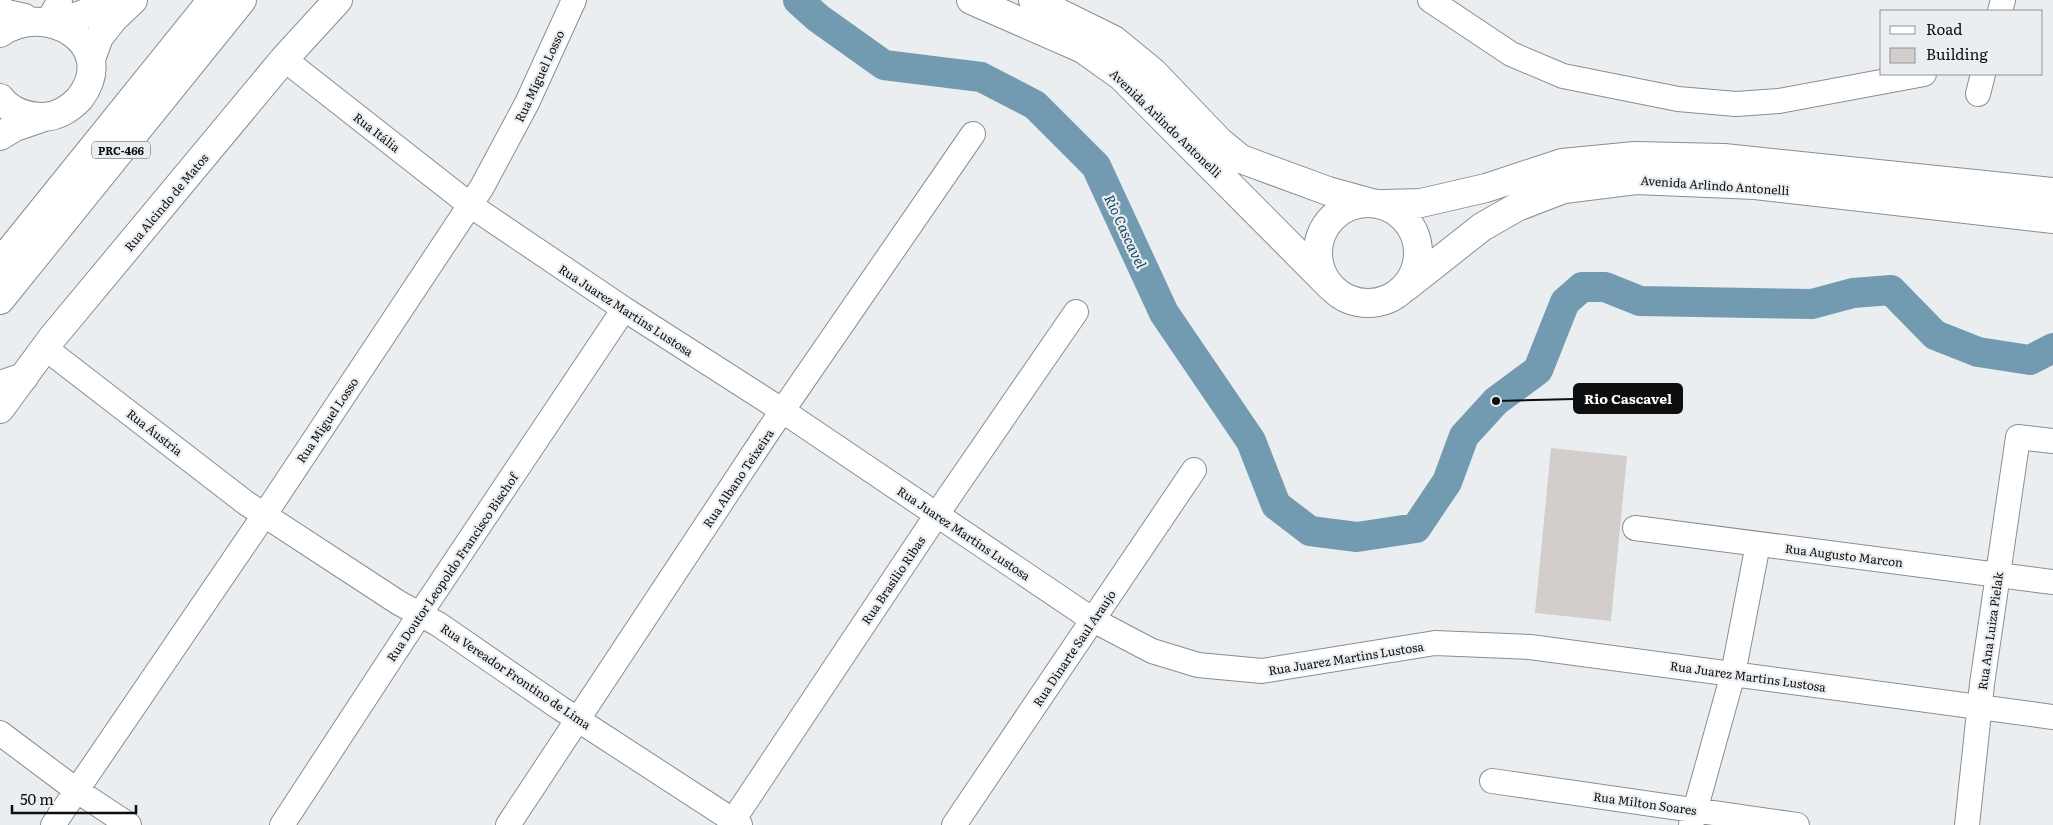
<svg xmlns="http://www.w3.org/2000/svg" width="2053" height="825" font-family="Literata,serif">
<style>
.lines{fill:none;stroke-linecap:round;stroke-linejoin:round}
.river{stroke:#729bb1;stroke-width:30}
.building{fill:#d3cecc}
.minor-casing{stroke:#8a8d90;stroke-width:26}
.major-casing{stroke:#8a8d90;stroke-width:30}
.highway-casing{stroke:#8a8d90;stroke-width:30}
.minor{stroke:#fff;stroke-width:24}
.major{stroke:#fff;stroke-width:28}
.highway{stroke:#fff;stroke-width:28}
.labels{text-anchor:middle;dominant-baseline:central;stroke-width:4.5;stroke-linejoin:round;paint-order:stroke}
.shield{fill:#ebeef1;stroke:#4f5153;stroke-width:1}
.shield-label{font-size:11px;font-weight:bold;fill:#0c0e0f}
.street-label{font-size:12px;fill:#0c0e0f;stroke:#ebeef1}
.water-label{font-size:14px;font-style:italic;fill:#0e455d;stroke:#ebeef1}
.leader{fill:none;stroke:#0c0e0f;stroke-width:2}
.callout-dot{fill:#0c0e0f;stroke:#ebeef1;stroke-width:2}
.callout{fill:#0c0e0f;stroke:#0c0e0f;stroke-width:2}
.callout-label{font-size:14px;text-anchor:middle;font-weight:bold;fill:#fff}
</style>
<rect width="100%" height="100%" fill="#ebeef1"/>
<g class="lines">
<path class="river" d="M798,0L818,18L884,65L981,77L1035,105L1096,166L1164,313L1251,441L1276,505L1310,531L1357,537L1416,528L1447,482L1464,436L1496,401L1538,370L1565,302L1582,287H1605L1640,301L1812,304L1853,293L1891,290L1935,335L1978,352L2030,360L2053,348"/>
</g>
<path class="building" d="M1551,448L1627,456L1611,621L1535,613Z"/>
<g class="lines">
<defs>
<path id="minor" d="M1430,0L1511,54L1563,76L1678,99L1736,104L1779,101L1924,74
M0,7L7,12L25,16
M2000,11L2003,0
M51,15L60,0
M284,59L470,205L624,309L783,411L1093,620L1152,651L1198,665L1262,671L1435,643L1530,647L2053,717
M1978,94L1983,74
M45,348L246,503L399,603L438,624L560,708L740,825
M1635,528L2053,582
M0,733L76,790L129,825
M1492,781L1797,825
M53,825L265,514L482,187L527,103L574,0
M282,825L420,614L624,309
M508,825L767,433L973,134
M730,825L948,498L1076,312
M954,825L1194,470
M1691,825L1733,674L1758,544
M1967,825L1982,684L2018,437L2053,441"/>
<path id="major" d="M971,0L1083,49L1121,76L1332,288
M1033,0L1114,40L1153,72L1219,141L1241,159L1328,191L1368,202
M55,16L76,17L118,0
M0,33C47,0 120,45 80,98C71,108 58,116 44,117C27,117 10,111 0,98
M91,59L99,37L114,18L133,0
M0,136L15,127L44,117
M1318 253a50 50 0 1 1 100 0a50 50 0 1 1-100 0Z
M1384,204L1421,203L1486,188L1562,163L1635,156L1724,158L2053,192
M1406,287L1482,227L1517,207L1564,189L1636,180L1755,185L2053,219
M0,409L52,338L284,59L338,0"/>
<path id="highway" d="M0,263L212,0
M0,300L242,0
M0,385L24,377"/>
</defs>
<use href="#minor" class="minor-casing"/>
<use href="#major" class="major-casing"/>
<use href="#highway" class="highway-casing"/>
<use href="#minor" class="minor"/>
<use href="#major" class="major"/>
<use href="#highway" class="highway"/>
</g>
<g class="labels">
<rect class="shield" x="92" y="141.5" width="58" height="17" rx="4"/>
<g class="shield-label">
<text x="121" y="150">PRC-466</text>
</g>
<g class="street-label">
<text transform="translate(539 76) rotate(-65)">Rua Miguel Losso</text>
<text transform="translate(1166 123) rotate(44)">Avenida Arlindo Antonelli</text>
<text transform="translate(377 132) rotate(38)">Rua Itália</text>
<text transform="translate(1715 185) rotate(4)">Avenida Arlindo Antonelli</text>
<text transform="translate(166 202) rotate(-50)">Rua Alcindo de Matos</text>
<text transform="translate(626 310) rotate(33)">Rua Juarez Martins Lustosa</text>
<text transform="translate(327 420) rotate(-56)">Rua Miguel Losso</text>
<text transform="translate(155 432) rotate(38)">Rua Áustria</text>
<text transform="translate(738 478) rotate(-56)">Rua Albano Teixeira</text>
<text transform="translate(964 533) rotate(34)">Rua Juarez Martins Lustosa</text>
<text transform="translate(1844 555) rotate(7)">Rua Augusto Marcon</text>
<text transform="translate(452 567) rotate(-56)">Rua Doutor Leopoldo Francisco Bischof</text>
<text transform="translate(893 580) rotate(-56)">Rua Brasilio Ribas</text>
<text transform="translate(1990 631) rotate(-82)">Rua Ana Luiza Pielak</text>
<text transform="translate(1074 648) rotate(-56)">Rua Dinarte Saul Araujo</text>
<text transform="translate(1346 658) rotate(-9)">Rua Juarez Martins Lustosa</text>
<text transform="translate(516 676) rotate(34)">Rua Vereador Frontino de Lima</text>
<text transform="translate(1748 676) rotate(8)">Rua Juarez Martins Lustosa</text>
<text transform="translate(1645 803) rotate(8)">Rua Milton Soares</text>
</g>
<g class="water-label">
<text transform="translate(1126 231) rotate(65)">Rio Cascavel</text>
</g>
</g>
<path class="leader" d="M1496 401L1574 399"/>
<circle class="callout-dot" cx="1496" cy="401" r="5"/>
<rect class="callout" x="1574" y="384" width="108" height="29" rx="5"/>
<g class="callout-label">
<text x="1628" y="404">Rio Cascavel</text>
</g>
<rect x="1880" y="10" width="162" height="65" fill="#ebeef1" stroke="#929497"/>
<rect x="1890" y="26" width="25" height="8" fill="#ffffff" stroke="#929497"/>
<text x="1926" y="35" font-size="15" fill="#0c0e0f">Road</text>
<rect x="1890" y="48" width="25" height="15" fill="#d3cecc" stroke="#929497"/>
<text x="1926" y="60" font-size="15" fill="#0c0e0f">Building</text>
<path d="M12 805v8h124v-8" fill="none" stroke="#0c0e0f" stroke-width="2.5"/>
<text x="20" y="805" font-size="15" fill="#0c0e0f" stroke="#ebeef1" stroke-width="4" paint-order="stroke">50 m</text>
</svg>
